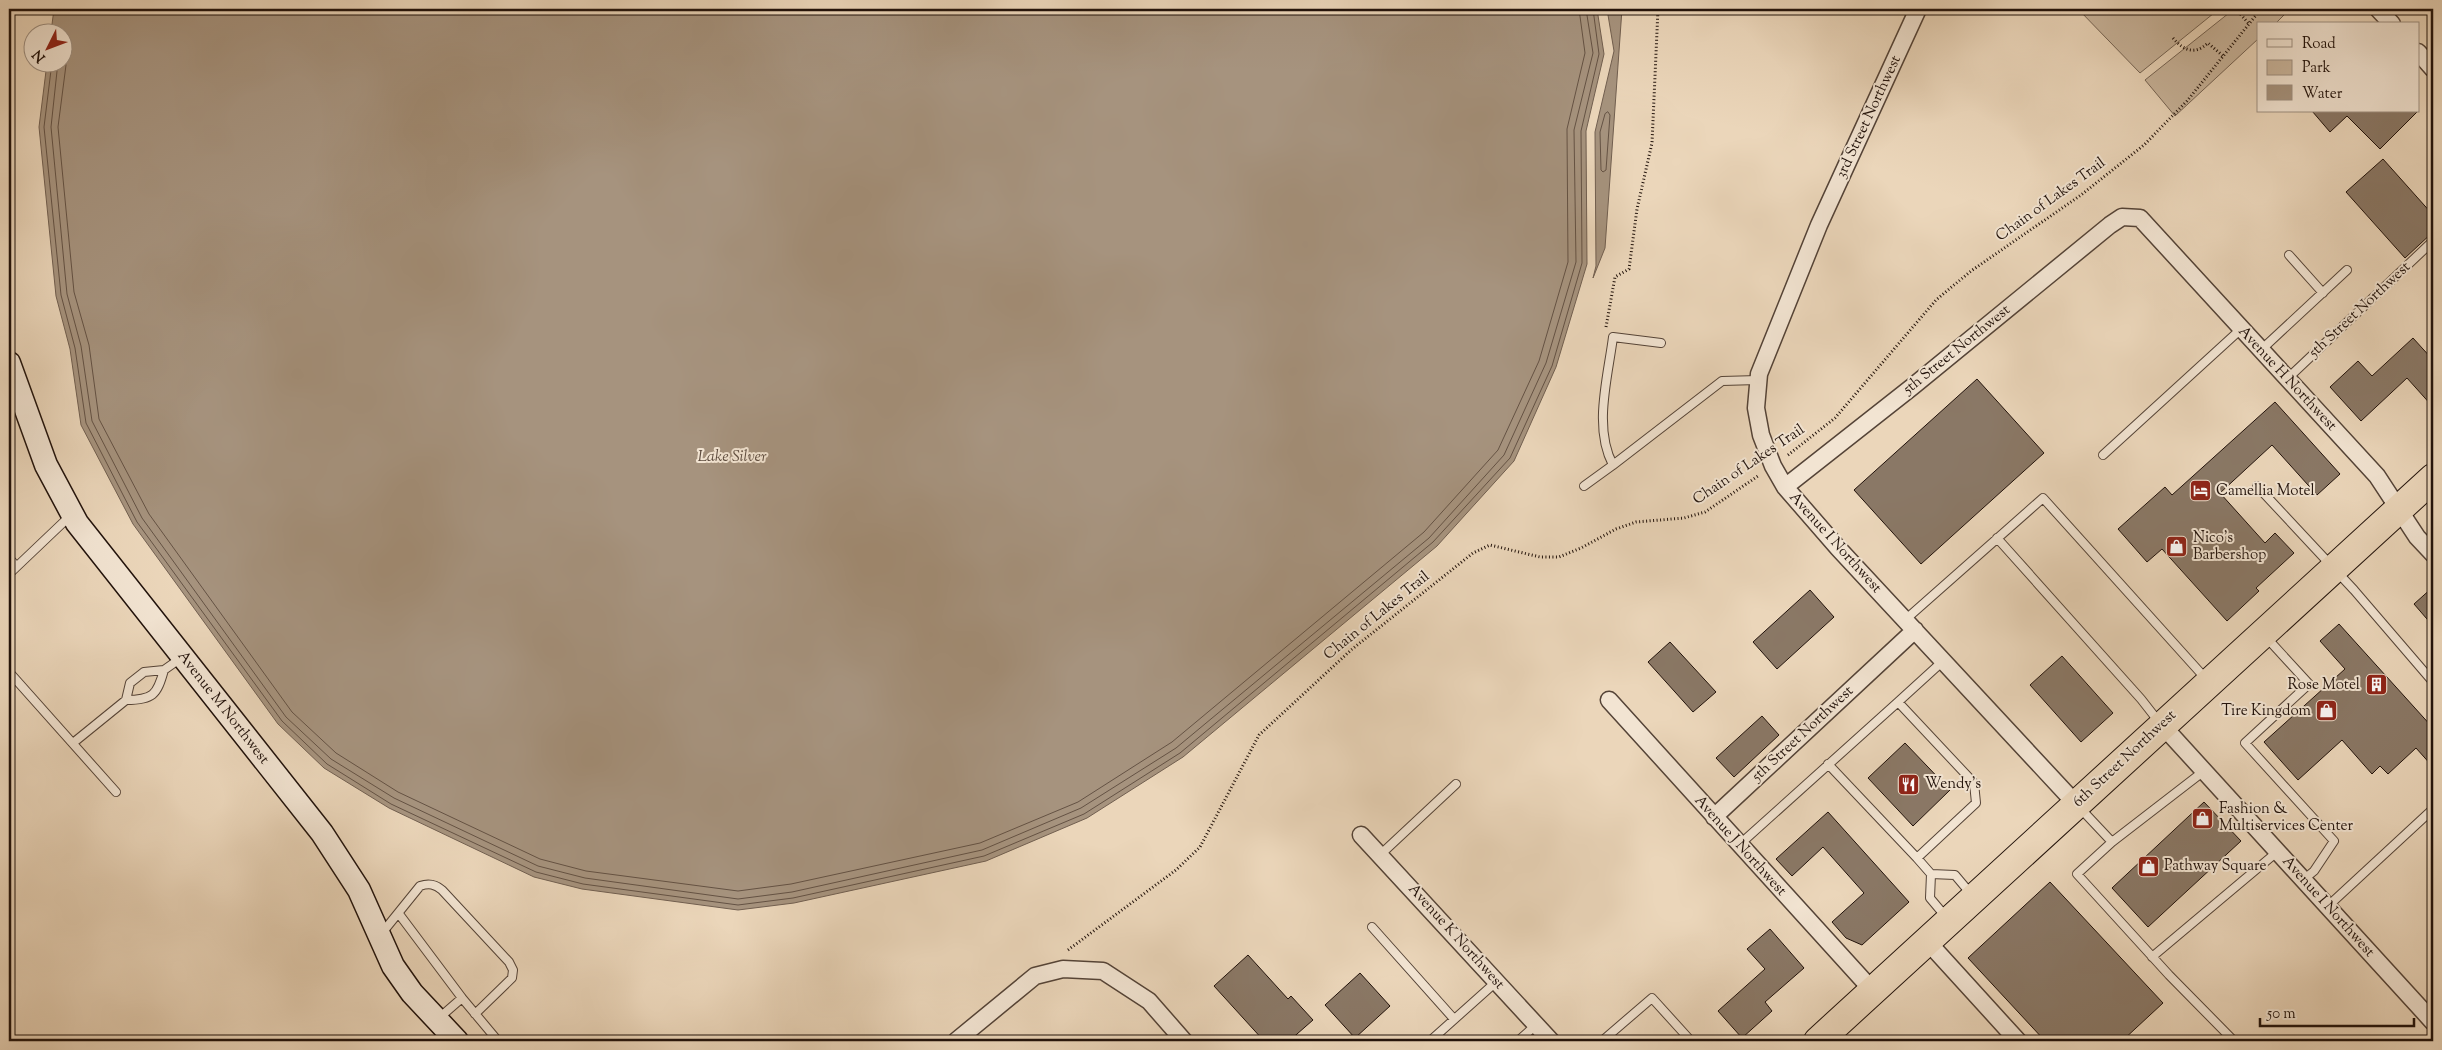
<svg xmlns="http://www.w3.org/2000/svg" width="2442" height="1050" font-family="'Sorts Mill Goudy',serif">
<style>
.green{fill:#c9b59c;stroke:#756454}
.water{fill:#a6937e;stroke:#715f50}
.lines{fill:none;stroke-linecap:round;stroke-linejoin:round}
.shore{stroke:#645244;stroke-width:1}
.building{fill:#8a7866;stroke:#21120b}
.lane-casing{stroke:#544337;stroke-width:10}
.street-casing{stroke:#544337;stroke-width:19}
.secondary-casing{stroke:#21120b;stroke-width:25}
.highway-casing{stroke:#21120b;stroke-width:30}
.path{stroke:#21120b;stroke-width:3;stroke-dasharray:1 2.5;stroke-linecap:butt}
.lane{stroke:#f2e4d2;stroke-width:8}
.street{stroke:#f2e4d2;stroke-width:16}
.secondary{stroke:#f2e4d2;stroke-width:22}
.highway{stroke:#ebd6ba;stroke-width:28}
.labels{text-anchor:middle;dominant-baseline:central;stroke-width:4;stroke-linejoin:round;paint-order:stroke}
.street-label{font-size:15px;fill:#21120b;stroke:#f2e4d2}
.poi-label{font-size:15px;fill:#21120b;stroke:#f2e4d2;text-anchor:start}
.water-label{font-size:16px;font-style:italic;fill:#5d4c3f;stroke:#f2e4d2}
</style>
<rect width="100%" height="100%" fill="#ebd6ba"/>
<filter id="stains"><feTurbulence type="fractalNoise" baseFrequency=".004" numOctaves="4"/><feColorMatrix values="0 0 0 0 .2 0 0 0 0 .09 0 0 0 0 .02 0 0 0 .5 -.17"/></filter>
<radialGradient id="worn" r=".72"><stop offset=".6" stop-color="#630" stop-opacity="0"/><stop offset="1" stop-color="#630" stop-opacity=".3"/></radialGradient>
<path class="green" d="M2078,9H2219L2140,73Z
M2234,9H2290L2275,24H2258V39L2175,116L2145,80Z"/>
<path class="water" d="M54,9H1597L1604,54L1586,131L1587,264L1556,367L1514,461L1437,546L1183,757L1087,818L986,861L794,903L738,910L582,889L534,877L389,808L324,768L278,724L133,524L81,425L70,349L56,296L39,127L47,63L62,62V32H51Z
M1607,9H1622L1605,248L1593,278L1596,266L1595,132L1614,51Z"/>
<g class="lines">
<path class="shore" d="M62,53L66,65L58,127L74,292L89,345L99,419L149,514L292,712L336,753L398,792L540,859L586,871L738,891L791,884L980,843L1078,802L1172,742L1424,532L1498,450L1539,361L1568,262L1567,129L1585,53L1579,9
M52,62L44,127L61,295L75,348L86,423L137,522L282,721L327,764L391,804L536,872L583,884L738,905L793,898L984,856L1084,814L1180,753L1433,542L1510,458L1552,366L1582,263L1581,131L1599,54L1593,9
M58,62L51,127L67,294L81,346L92,421L142,518L286,717L331,759L394,798L538,866L585,878L738,899L792,892L982,850L1081,808L1176,748L1429,538L1504,455L1546,363L1576,262L1574,130L1593,53L1586,9
M1608,112L1610,115L1606,170L1603,172L1601,170L1600,132L1605,114Z"/>
</g>
<path class="building" d="M2312,111H2418L2380,149L2347,116L2330,132Z
M2383,159L2433,215V232L2405,258L2346,192Z
M2413,338L2433,360V407L2407,378L2361,421L2330,387L2358,361L2372,376Z
M1977,379L2044,453L1921,564L1854,490Z
M2275,402L2340,474L2317,495L2272,445L2220,493L2265,543L2275,533L2294,553L2256,588L2259,591L2227,621L2162,549L2147,562L2118,529L2165,487L2172,495Z
M2433,587V626L2414,604Z
M1810,590L1834,617L1777,669L1753,642Z
M2339,624L2433,728V767L2416,748L2388,774L2380,766L2372,774L2342,740L2298,780L2264,742L2345,669L2320,641Z
M1670,642L1716,692L1693,712L1648,662Z
M2062,656L2113,713L2081,742L2030,685Z
M1762,716L1779,735L1734,777L1716,758Z
M1905,743L1950,790L1913,826L1868,778Z
M2204,802L2241,841L2148,927L2112,888Z
M1828,812L1909,902L1862,945L1846,938L1832,922L1864,893L1823,847L1792,876L1776,859Z
M2050,882L2163,1003L2122,1041H2045L1968,958Z
M1770,929L1804,968L1765,1002L1772,1011L1742,1038L1718,1011L1765,969L1747,949Z
M1248,955L1288,999L1291,996L1313,1020L1289,1041H1264L1214,986Z
M1360,973L1390,1006L1355,1038L1325,1005Z"/>
<g class="lines">
<defs>
<path id="lane" d="M2289,255L2323,293
M1661,343L1613,337C1608,377 1593,428 1613,465L1722,381L1758,380
M2261,350L2347,270
M2287,379L2433,241
M2103,455L2241,329
M1584,486L1613,465
M2257,486L2354,590L2433,682
M1997,538L2141,699L2159,722
M9,558L16,566
M9,574L71,515
M1905,620L2043,498L2206,679
M2266,637L2309,684L2245,743L2334,841L2314,871L2303,880
M164,670C157,695 153,700 126,700L130,683L144,672L164,670L181,658
M10,673L116,792
M1898,702L1943,661
M73,743L126,700
M1828,764L1917,858
M2080,808L2112,842L2077,874L2169,975L2234,1041
M2112,842L2204,771
M1739,845L1898,702L1974,783L1976,803L1917,858L1931,874
M1380,855L1456,784
M2327,907L2433,809
M399,914L462,998L498,1041
M1946,917L1930,898L1931,874L1955,875L1971,894
M1372,927L1454,1019
M382,933L420,886C429,883 435,884 442,890L509,962L513,970L512,978L475,1014
M2152,957L2277,852
M439,1018L462,998
M1430,1041L1496,982
M1518,1041L1536,1025
M1602,1041L1652,998L1691,1041"/>
<path id="street" d="M1918,9L1819,225L1759,374L1756,408L1761,435L1773,466L1785,487L1838,548L2076,804
M2378,9L2392,24
M2418,52L2433,69
M1785,487L1912,387L2110,225L2122,217L2140,218L2377,476L2417,537L2433,554
M1609,700L1873,991
M2162,725L2433,1022
M1714,817L1915,630
M1361,835L1551,1041
M1927,941L2018,1041
M956,1041L1035,976L1063,969L1103,971L1149,1001L1184,1041"/>
<path id="secondary" d="M9,363L46,465L77,523L322,833L359,890L393,966L412,993L457,1041"/>
<path id="highway" d="M1818,1041L2433,478"/>
</defs>
<use href="#lane" class="lane-casing"/>
<use href="#street" class="street-casing"/>
<use href="#secondary" class="secondary-casing"/>
<use href="#highway" class="highway-casing"/>
<path class="path" d="M2236,9L2249,24
M2173,38C2184,51 2195,55 2208,43L2223,56
M1606,327L1615,277L1629,269L1637,209L1652,143L1658,9
M1788,455L1835,418L1936,300L1971,271L2081,195L2144,145L2187,101L2261,9
M1068,950L1176,870L1200,847L1259,735L1351,650L1473,553L1490,545L1540,557H1559L1581,548L1616,529L1636,522L1684,518L1705,512L1758,476"/>
<use href="#lane" class="lane"/>
<use href="#street" class="street"/>
<use href="#secondary" class="secondary"/>
<use href="#highway" class="highway"/>
</g>
<defs>
<symbol id="hotel-square" viewBox="-11 -11 22 22"><rect x="-9" y="-9" width="18" height="18" rx="4" fill="#8f2418" stroke="#f2e4d2"/><path d="M-6-4.5h1.5V1H6V5H4.5V3h-9V5H-6ZM-4 0a1.8 1.8 0 1 1 3.6 0ZM.5 0V-2.5h3Q6-2.5 6 0Z" fill="#fff"/></symbol>
<symbol id="shop-square" viewBox="-11 -11 22 22"><rect x="-9" y="-9" width="18" height="18" rx="4" fill="#8f2418" stroke="#f2e4d2"/><path d="M-5-2.5h2.3a2.7 3.5 0 0 1 5.4 0H5L5.5 6h-11ZM-1.5-2.5h3a1.5 2.3 0 0 0-3 0Z" fill="#fff"/></symbol>
<symbol id="building-square" viewBox="-11 -11 22 22"><rect x="-9" y="-9" width="18" height="18" rx="4" fill="#8f2418" stroke="#f2e4d2"/><path d="M-4-6H4V6H1V3H-1V6H-4ZM-2.5-4.3h1.7v1.8h-1.7ZM.8-4.3h1.7v1.8H.8ZM-2.5-1h1.7V.8h-1.7ZM.8-1h1.7V.8H.8Z" fill="#fff"/></symbol>
<symbol id="restaurant-square" viewBox="-11 -11 22 22"><rect x="-9" y="-9" width="18" height="18" rx="4" fill="#8f2418" stroke="#f2e4d2"/><path d="M-5-6h1v4h1v-4h1v4h1v-4h1v5L-1.5 .5V6h-2V.5L-5-1ZM5-6V6H3V1.5H1.5Q1.5-4 5-6Z" fill="#fff"/></symbol>
</defs>
<g fill-rule="evenodd">
<use href="#hotel-square" x="2188" y="478" width="25" height="25"/>
<use href="#shop-square" x="2164" y="534" width="25" height="25"/>
<use href="#building-square" x="2364" y="672" width="25" height="25"/>
<use href="#shop-square" x="2314" y="698" width="25" height="25"/>
<use href="#restaurant-square" x="1896" y="772" width="25" height="25"/>
<use href="#shop-square" x="2190" y="806" width="25" height="25"/>
<use href="#shop-square" x="2136" y="854" width="25" height="25"/>
</g>
<g class="labels">
<g class="street-label">
<text transform="translate(1869 117) rotate(-65)">3rd Street Northwest</text>
<text transform="translate(2051 200) rotate(-36)">Chain of Lakes Trail</text>
<text transform="translate(2360 310) rotate(-43)">5th Street Northwest</text>
<text transform="translate(1957 350) rotate(-39)">5th Street Northwest</text>
<text transform="translate(2287 379) rotate(47)">Avenue H Northwest</text>
<text transform="translate(1749 465) rotate(-34)">Chain of Lakes Trail</text>
<text transform="translate(1835 543) rotate(48)">Avenue I Northwest</text>
<text transform="translate(1377 616) rotate(-39)">Chain of Lakes Trail</text>
<text transform="translate(223 708) rotate(52)">Avenue M Northwest</text>
<text transform="translate(1803 734) rotate(-43)">5th Street Northwest</text>
<text transform="translate(2125 759) rotate(-43)">6th Street Northwest</text>
<text transform="translate(1740 846) rotate(48)">Avenue J Northwest</text>
<text transform="translate(2328 907) rotate(48)">Avenue I Northwest</text>
<text transform="translate(1456 937) rotate(48)">Avenue K Northwest</text>
</g>
<g class="poi-label">
<text x="2216" y="491">Camellia Motel</text>
<text x="2193" y="538">Nico's<tspan x="2193" dy="17">Barbershop</tspan></text>
<text x="2360" y="685" text-anchor="end">Rose Motel</text>
<text x="2311" y="711" text-anchor="end">Tire Kingdom</text>
<text x="1925" y="784">Wendy's</text>
<text x="2219" y="809">Fashion &amp;<tspan x="2219" dy="17">Multiservices Center</tspan></text>
<text x="2164" y="866">Pathway Square</text>
</g>
<g class="water-label">
<text x="732" y="457">Lake Silver</text>
</g>
</g>
<rect width="2442" height="1050" fill="none" stroke="#ebd6ba" stroke-width="30"/>
<rect x="10" y="10" width="2422" height="1030" fill="none" stroke="#21120b" stroke-width="2.5"/>
<rect x="15" y="15" width="2412" height="1020" fill="none" stroke="#21120b"/>
<rect x="2257" y="22" width="162" height="90" fill="#f2e4d2" stroke="#9e9082"/>
<rect x="2267" y="39" width="25" height="8" fill="#f2e4d2" stroke="#9e9082"/>
<text x="2302" y="48" font-size="15" fill="#21120b">Road</text>
<rect x="2267" y="60" width="25" height="15" fill="#c9b59c" stroke="#9e9082"/>
<text x="2302" y="72" font-size="15" fill="#21120b">Park</text>
<rect x="2267" y="85" width="25" height="15" fill="#a6937e" stroke="#9e9082"/>
<text x="2302" y="98" font-size="15" fill="#21120b">Water</text>
<g transform="translate(48 48) rotate(228)"><circle r="24" fill="#f2e4d2" stroke="#9e9082"/>
<path d="M0-4L9 19L0 12L-9 19Z" fill="#8f2418"/>
<text y="-8" font-size="14" font-weight="bold" text-anchor="middle" fill="#21120b">N</text>
</g>
<path d="M2260 1018v8h154v-8" fill="none" stroke="#21120b" stroke-width="2.5"/>
<text x="2267" y="1018" font-size="15" fill="#21120b" stroke="#f2e4d2" stroke-width="4" paint-order="stroke">50 m</text>
<rect width="100%" height="100%" filter="url(#stains)"/>
<rect width="100%" height="100%" fill="url(#worn)"/>
</svg>
